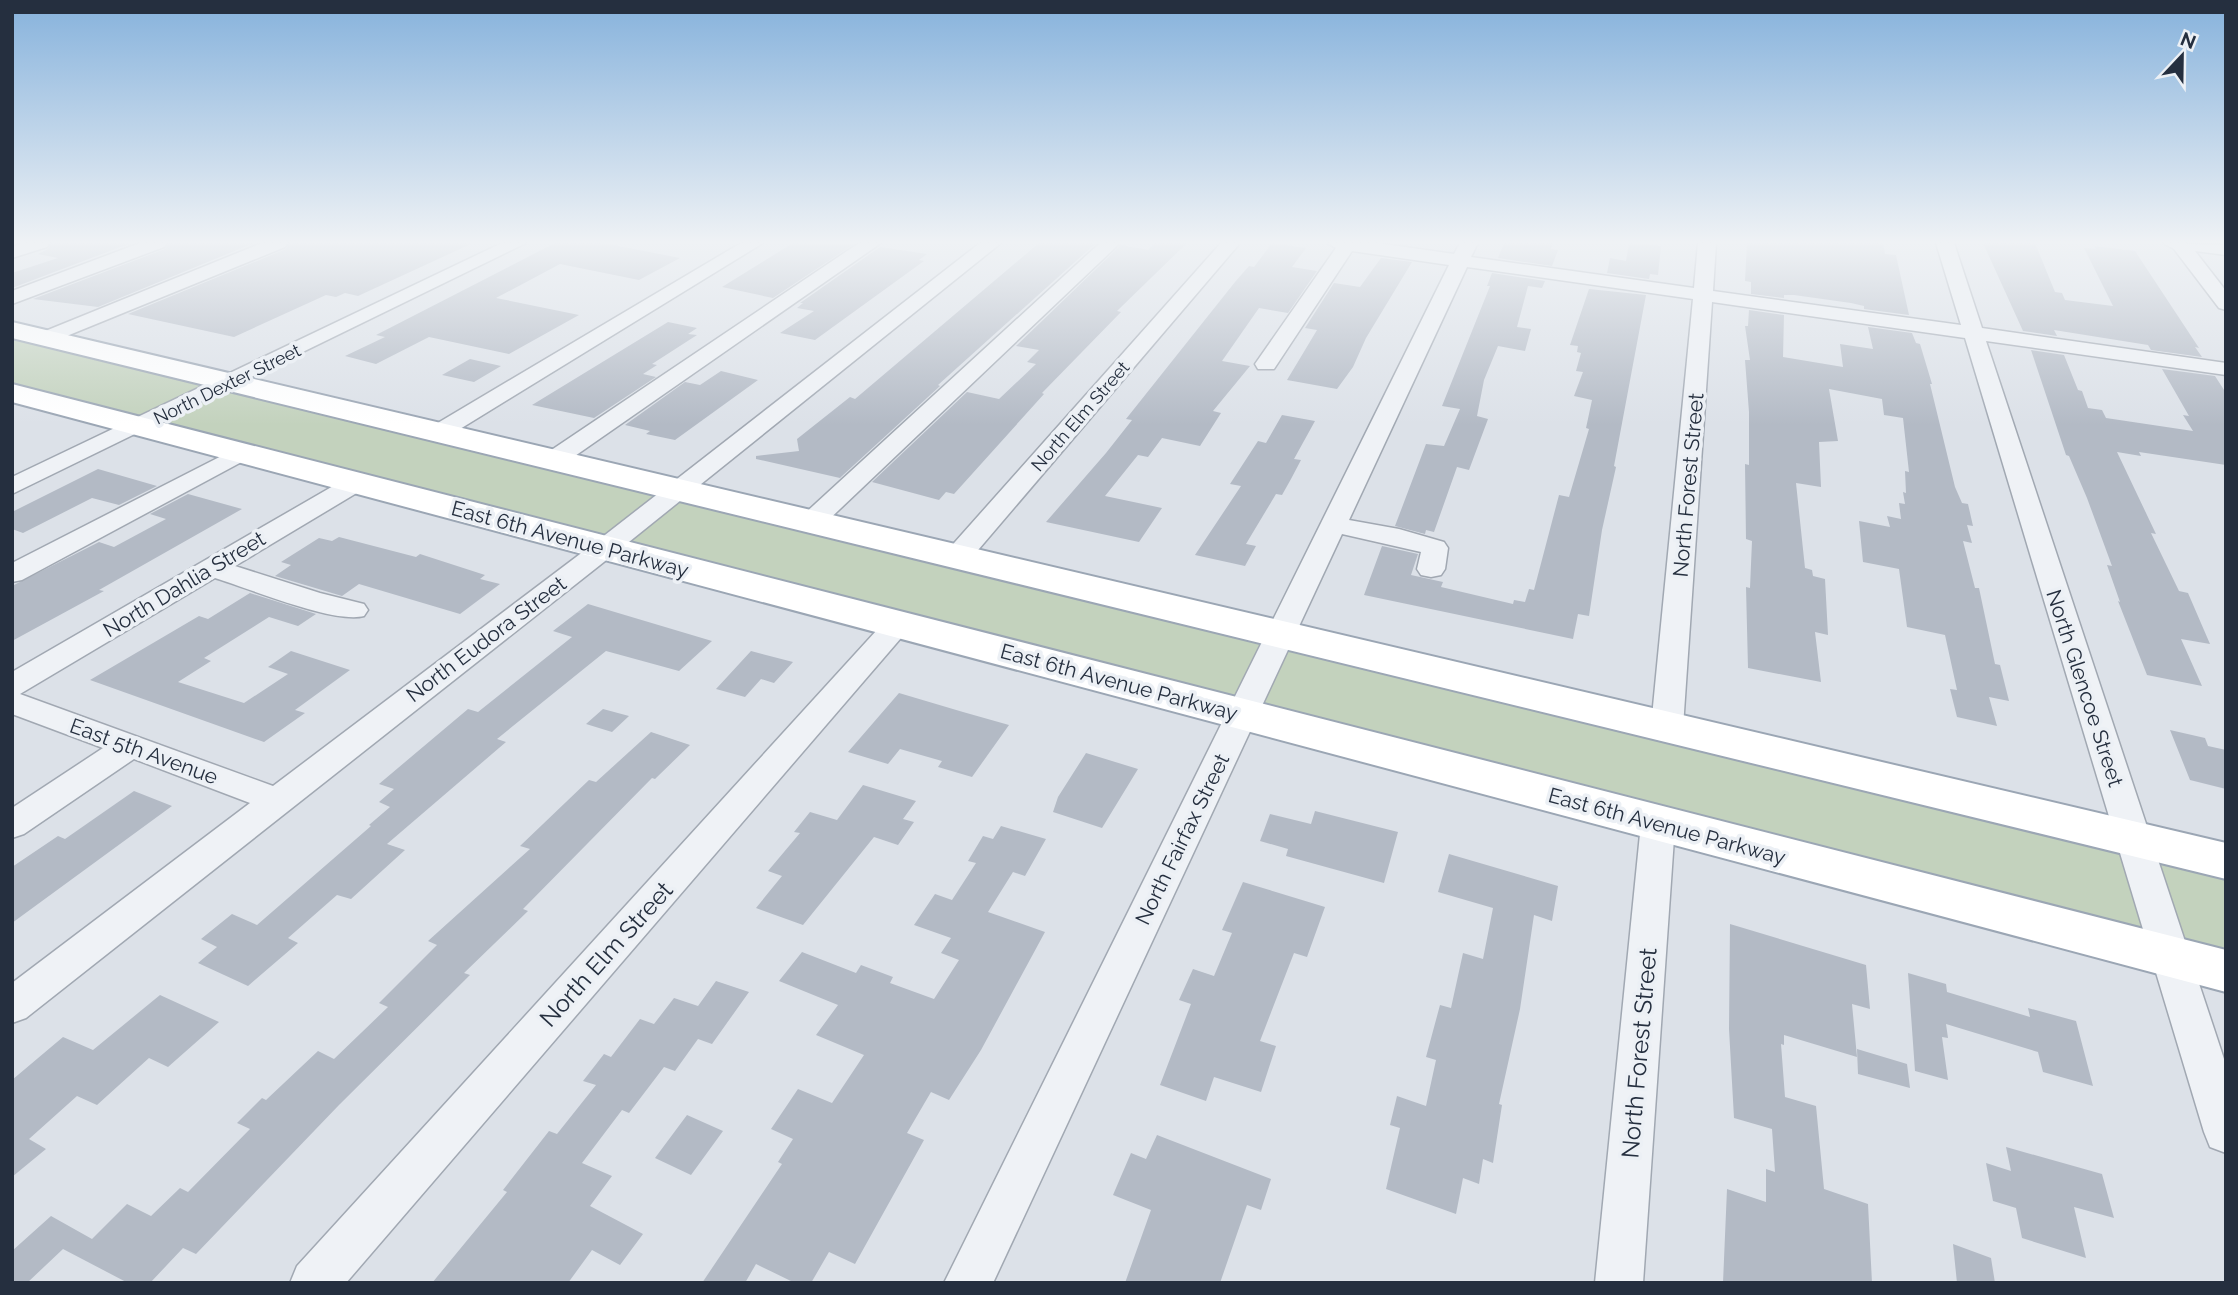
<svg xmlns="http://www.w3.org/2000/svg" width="2238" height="1295" font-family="Raleway,sans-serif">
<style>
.green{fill:#c3d2bd}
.building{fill:#b3bac5}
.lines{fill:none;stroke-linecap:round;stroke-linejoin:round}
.minor-casing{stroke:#a1a8b2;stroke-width:3}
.major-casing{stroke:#9ba6b4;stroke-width:4}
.minor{fill:#eff2f6;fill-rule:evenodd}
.major{fill:#fff;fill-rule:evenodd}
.labels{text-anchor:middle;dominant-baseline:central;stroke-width:7;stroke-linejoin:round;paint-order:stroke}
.far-street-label{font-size:18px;fill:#252f3f;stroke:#ecf0f5}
.street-label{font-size:21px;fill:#252f3f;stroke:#ecf0f5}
.near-street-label{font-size:24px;fill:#252f3f;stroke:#ecf0f5}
</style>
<rect width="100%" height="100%" fill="#dce1e8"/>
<path class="green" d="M12,338L2226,875V958L12,386Z"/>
<path class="building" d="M52,243H131L12,288V273L58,258L38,254L48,249Z
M169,243H254L98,307L33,299L165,249Z
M290,243H473L358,296L345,293L336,297L326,295L234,337L128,314L286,249Z
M555,243H603L680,258L639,280L560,264L496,298L579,315L509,354L429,337L376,364L345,356L385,337L376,335Z
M793,243L854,244L773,298L722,287Z
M1039,243H1096L938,385L940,386L842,476L840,478L756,459V456L799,451L797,439L850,397L855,399Z
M1155,243H1187L1117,311L1121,312L1042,393L1044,394L954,494L946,492L939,500L872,482L967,392L999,399L1036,364L1027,362L1039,350L1016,346L1121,245L1148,250Z
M1272,243L1306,248L1292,267L1317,271L1288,313L1259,308L1222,361L1250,366L1213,411L1221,413L1200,446L1162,438L1148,457L1138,455L1105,496L1162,508L1139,542L1046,522L1106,453L1132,420L1126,419L1235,282L1249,266L1254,267Z
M1504,243H1553L1551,249L1558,250L1552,266L1498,258Z
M1629,243L1661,246L1658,275L1650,274L1649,279L1607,273L1610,258L1626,261Z
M1747,243H1883L1885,254L1896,255L1909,315L1864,309V306L1851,303L1794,295H1784V298L1751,294V282L1745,281Z
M1983,243H2035L2055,292L2062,293L2065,300L2113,306L2084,248L2096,249L2094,246L2135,251L2199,348L2195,347L2202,357L2151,350L2148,345L2054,330L2057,336L2023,331Z
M880,247L927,254L919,260L924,261L815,340L780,333L814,311L797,308L803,303H800Z
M1381,258L1412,262L1366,338L1353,367L1337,389L1287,380L1317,330L1305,328L1334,283L1360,287Z
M1492,273L1545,281L1542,288L1528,286L1517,327L1531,329L1525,351L1498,346L1484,380L1477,416L1488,419L1469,470L1457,467L1434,532L1426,530L1425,534L1395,526L1426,444L1444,446L1460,409L1442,406L1490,286H1487Z
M1589,289L1646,295L1614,466L1616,467L1602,530L1589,616L1578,614L1573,639L1364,595L1382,546L1418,554L1411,575L1443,582L1441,587L1513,604L1514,600L1525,602L1529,589L1534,590L1559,495L1569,497L1589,429L1586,428L1592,400L1574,396L1583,372L1576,371L1581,353L1577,352L1578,346L1570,345Z
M1749,310L1784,315L1783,357L1843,367L1840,344L1873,349L1868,327L1912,333L1916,343L1920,344L1932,384H1930L1955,487L1962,503L1968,504L1973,526L1967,525L1972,543L1963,541L1975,588H1979L1995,664L2000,665L2009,701L1989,697L1997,726L1957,717L1950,689L1957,690L1945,635L1907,627L1899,569L1863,562L1859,521L1890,527L1887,516L1901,519L1899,503L1905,504L1903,492L1906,493L1905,471L1909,472L1903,418L1884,415L1882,399L1829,389L1838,441L1819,442L1821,487L1796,483L1805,568L1812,570L1813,576L1825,579L1828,635L1815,632L1821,682L1748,668L1746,587L1750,588L1752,541L1746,539L1745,464L1749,465V412L1745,360H1750L1745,326H1748Z
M668,322L697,328L688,334L697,335L652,364L657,365L643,374L656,377L594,418L532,405Z
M2031,350L2064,355L2078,390L2082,391L2088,408L2102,410L2106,418L2193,431L2183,415L2189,416L2162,369L2215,376L2226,393V465L2139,452L2141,456L2117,452L2156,534L2151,533L2179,591L2188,593L2210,644L2181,639L2202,686L2147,675L2118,601L2120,602L2107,565L2112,566L2087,498L2069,456L2066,455Z
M470,359L501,366L474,382L442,375Z
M721,371L758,380L675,440L646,434L650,431L625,425L685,382L700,385Z
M1282,415L1315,421L1294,459L1301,460L1291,479L1282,495L1276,494L1246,544L1256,546L1245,566L1195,555L1241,486L1230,484L1258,441L1266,443Z
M98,469L157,486L119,505L92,498L23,533L12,529V512Z
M188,494L242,509L99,590L104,591L12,641V586L99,542L114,547L166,519L150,514Z
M339,537L416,557L420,554L485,575L480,579L500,584L460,614L359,584L342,596L275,576L291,565L281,562L319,538L332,541Z
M250,593L316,614L298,626L269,617L204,658L211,661L178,682L244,703L288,674L268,667L291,651L350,670L295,710L305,713L264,742L90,680L199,616L208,619Z
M588,604L712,641L679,671L606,651L497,739L506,742L387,844L405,850L351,899L337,895L288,938L298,943L248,986L198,963L217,947L201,939L232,914L257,925L371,826L369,825L390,807L379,802L394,789L379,784L468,709L478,712L572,637L553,631Z
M751,651L793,662L774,683L761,679L745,697L716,689Z
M899,693L963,712L1009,725L972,777L938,767L942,761L900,749L888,764L848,752Z
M603,709L629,716L612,732L586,724Z
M2170,730L2205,738L2208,746L2226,750V789L2190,780Z
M651,732L690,745L655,779L652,778L523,909L528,911L464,973L470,975L339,1105L196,1254L183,1248L150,1283H128L63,1249L27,1283H12V1251L51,1216L92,1239L127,1204L151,1216L180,1188L188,1192L250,1129L237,1123L262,1098L266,1100L318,1051L334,1059L388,1007L379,1003L437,945L428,941L530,849L520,846L589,780L596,782Z
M1086,753L1138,769L1102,828L1053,812L1058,797Z
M863,785L916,801L903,819L914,822L898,845L874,837L803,925L756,908L782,876L768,871L800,833L794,832L810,812L837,820Z
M134,791L172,806L12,923V867L58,836L65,839Z
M1315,811L1398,832L1384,883L1286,856L1288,849L1260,841L1270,814L1311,824Z
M1001,826L1046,839L1025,876L1013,872L988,912L1045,932L981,1050L949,1100L931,1092L907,1133L924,1140L855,1264L829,1252L811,1283H795L756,1264L745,1283H702L782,1164L778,1162L793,1139L771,1129L798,1089L832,1103L864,1055L816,1035L838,1005L779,981L802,952L856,973L861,965L893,977L890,983L934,999L959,960L941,953L951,938L914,925L935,894L952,900L976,863L968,861L983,836L993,839Z
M1449,854L1558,886L1552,921L1534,915L1520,1009L1499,1104L1502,1105L1493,1163L1483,1159L1479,1184L1463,1178L1456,1214L1386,1189L1400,1128L1390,1125L1397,1096L1426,1106L1436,1060L1426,1057L1440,1005L1451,1008L1463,953L1483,959L1493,908L1438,892Z
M1243,882L1325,907L1307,957L1294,953L1260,1041L1276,1046L1261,1092L1214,1077L1206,1101L1160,1085L1191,1004L1179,1000L1193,969L1214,976L1232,933L1222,930Z
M1730,924L1866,965L1870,1009L1852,1004L1857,1057L1784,1035V1045L1781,1044L1785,1097L1816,1106L1824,1189L1868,1204L1872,1283H1723L1727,1189L1766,1202V1169L1775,1172L1772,1129L1734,1118L1729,1029Z
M1908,973L1946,984L1947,992L2030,1017L2028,1008L2076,1021L2093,1086L2043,1072L2038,1052L1946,1024L1948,1038L1942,1037L1948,1080L1915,1071Z
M716,981L749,992L712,1044L698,1039L675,1071L664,1067L629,1113L622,1110L582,1163L612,1176L590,1206L643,1234L620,1265L592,1250L568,1283H432L507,1192L503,1190L549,1131L557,1134L596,1085L583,1081L604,1054L611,1057L640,1019L654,1024L674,998L698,1006Z
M160,995L219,1022L168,1067L149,1058L97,1105L77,1096L29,1139L46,1149L12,1177V1080L63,1037L93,1050Z
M1857,1049L1907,1064L1910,1088L1858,1074Z
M687,1115L723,1131L691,1175L655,1158Z
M1157,1135L1271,1179L1261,1210L1247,1205L1220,1283H1125L1151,1210L1113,1195L1131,1153L1146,1159Z
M2006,1147L2102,1174L2114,1218L2074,1207L2086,1258L2022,1238L2016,1208L1993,1201L1986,1163L2011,1171Z
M1953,1244L1991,1258L1995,1283H1957Z"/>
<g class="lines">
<defs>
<path id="minor" d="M22,243H50L47,247L12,258V247Z
M140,243H167L164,247L12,304V291Z
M262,243H288L285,247L52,342H38L35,338L38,334Z
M502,243H526L12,494V477Z
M741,243H763L447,437H431L427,432L431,427Z
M859,243H881L562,465L553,467L544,465L541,460L544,455Z
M980,243H1001L614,554L26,1018L12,1023V983L250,803L134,759L24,834L12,838V808L103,748L12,714V672L347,478L356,476L365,478L368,483L365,488L235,566L320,593L364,604L368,610L364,616C334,624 248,588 215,578L20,694L273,786L596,542Z
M1100,243H1120L820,528L811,530L802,528L798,522L802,516Z
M1221,243H1240L967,563L957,565L947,563L943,557L947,551Z
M1327,243H1377L1454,254L1460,243H1478L1471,257L1694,288L1698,243H1716L1713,291L1961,325L1936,243H1954L1982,328L2226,363V375L1986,341L2226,1065V1153L2210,1147L2204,1132L1965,338L1712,302L1683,727L1678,735L1667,738L1656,735L1651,727L1693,299L1467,267L1349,520L1399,529L1444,542L1448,548L1445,569L1441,575L1431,577L1421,575L1417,569L1421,552L1342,534L993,1283H944L1449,265L1352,251L1274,369H1258L1255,364L1336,248Z
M2163,243L2226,245V255L2195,251L2226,291V310L2219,308L2174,249Z
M241,446L249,448L253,453L249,458L22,580L12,582V563Z
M897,616L907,619L912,625L907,631L346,1283H290L297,1266L887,619Z
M1658,811L1670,815L1675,824L1643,1283H1595L1641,824L1646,815Z"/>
<path id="major" d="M12,322L2226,843V879L12,338Z
M12,384L2226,950V992L12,402Z"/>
</defs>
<use href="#minor" class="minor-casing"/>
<use href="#major" class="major-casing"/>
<use href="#minor" class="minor"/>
<use href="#major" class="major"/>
</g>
<linearGradient id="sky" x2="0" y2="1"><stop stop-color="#86b2dc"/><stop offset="0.57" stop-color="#eff2f5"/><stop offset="1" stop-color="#eff2f5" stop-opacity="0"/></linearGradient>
<rect width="2238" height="425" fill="url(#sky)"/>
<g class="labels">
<g class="far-street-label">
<text transform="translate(227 384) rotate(-26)">North Dexter Street</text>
<text transform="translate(1080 416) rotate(-49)">North Elm Street</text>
</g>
<g class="street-label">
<text transform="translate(1688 485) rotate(-85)">North Forest Street</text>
<text transform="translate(570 539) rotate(15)">East 6th Avenue Parkway</text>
<text transform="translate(184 584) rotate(-31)">North Dahlia Street</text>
<text transform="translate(486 639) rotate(-37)">North Eudora Street</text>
<text transform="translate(1119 682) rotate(15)">East 6th Avenue Parkway</text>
<text transform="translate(2085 688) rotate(72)">North Glencoe Street</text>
<text transform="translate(144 751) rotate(20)">East 5th Avenue</text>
<text transform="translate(1667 826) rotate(15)">East 6th Avenue Parkway</text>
<text transform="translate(1182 839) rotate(-64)">North Fairfax Street</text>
</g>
<g class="near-street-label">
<text transform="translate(606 954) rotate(-48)">North Elm Street</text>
<text transform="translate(1639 1053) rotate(-85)">North Forest Street</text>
</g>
</g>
<rect width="2238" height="1295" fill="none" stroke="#252f3f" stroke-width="28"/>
<g transform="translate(2182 56) rotate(22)" stroke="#ecf0f5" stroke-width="5" paint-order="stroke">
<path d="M0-5L12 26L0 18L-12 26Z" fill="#252f3f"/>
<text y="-10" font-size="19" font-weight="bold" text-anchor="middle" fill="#252f3f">N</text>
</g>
</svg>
